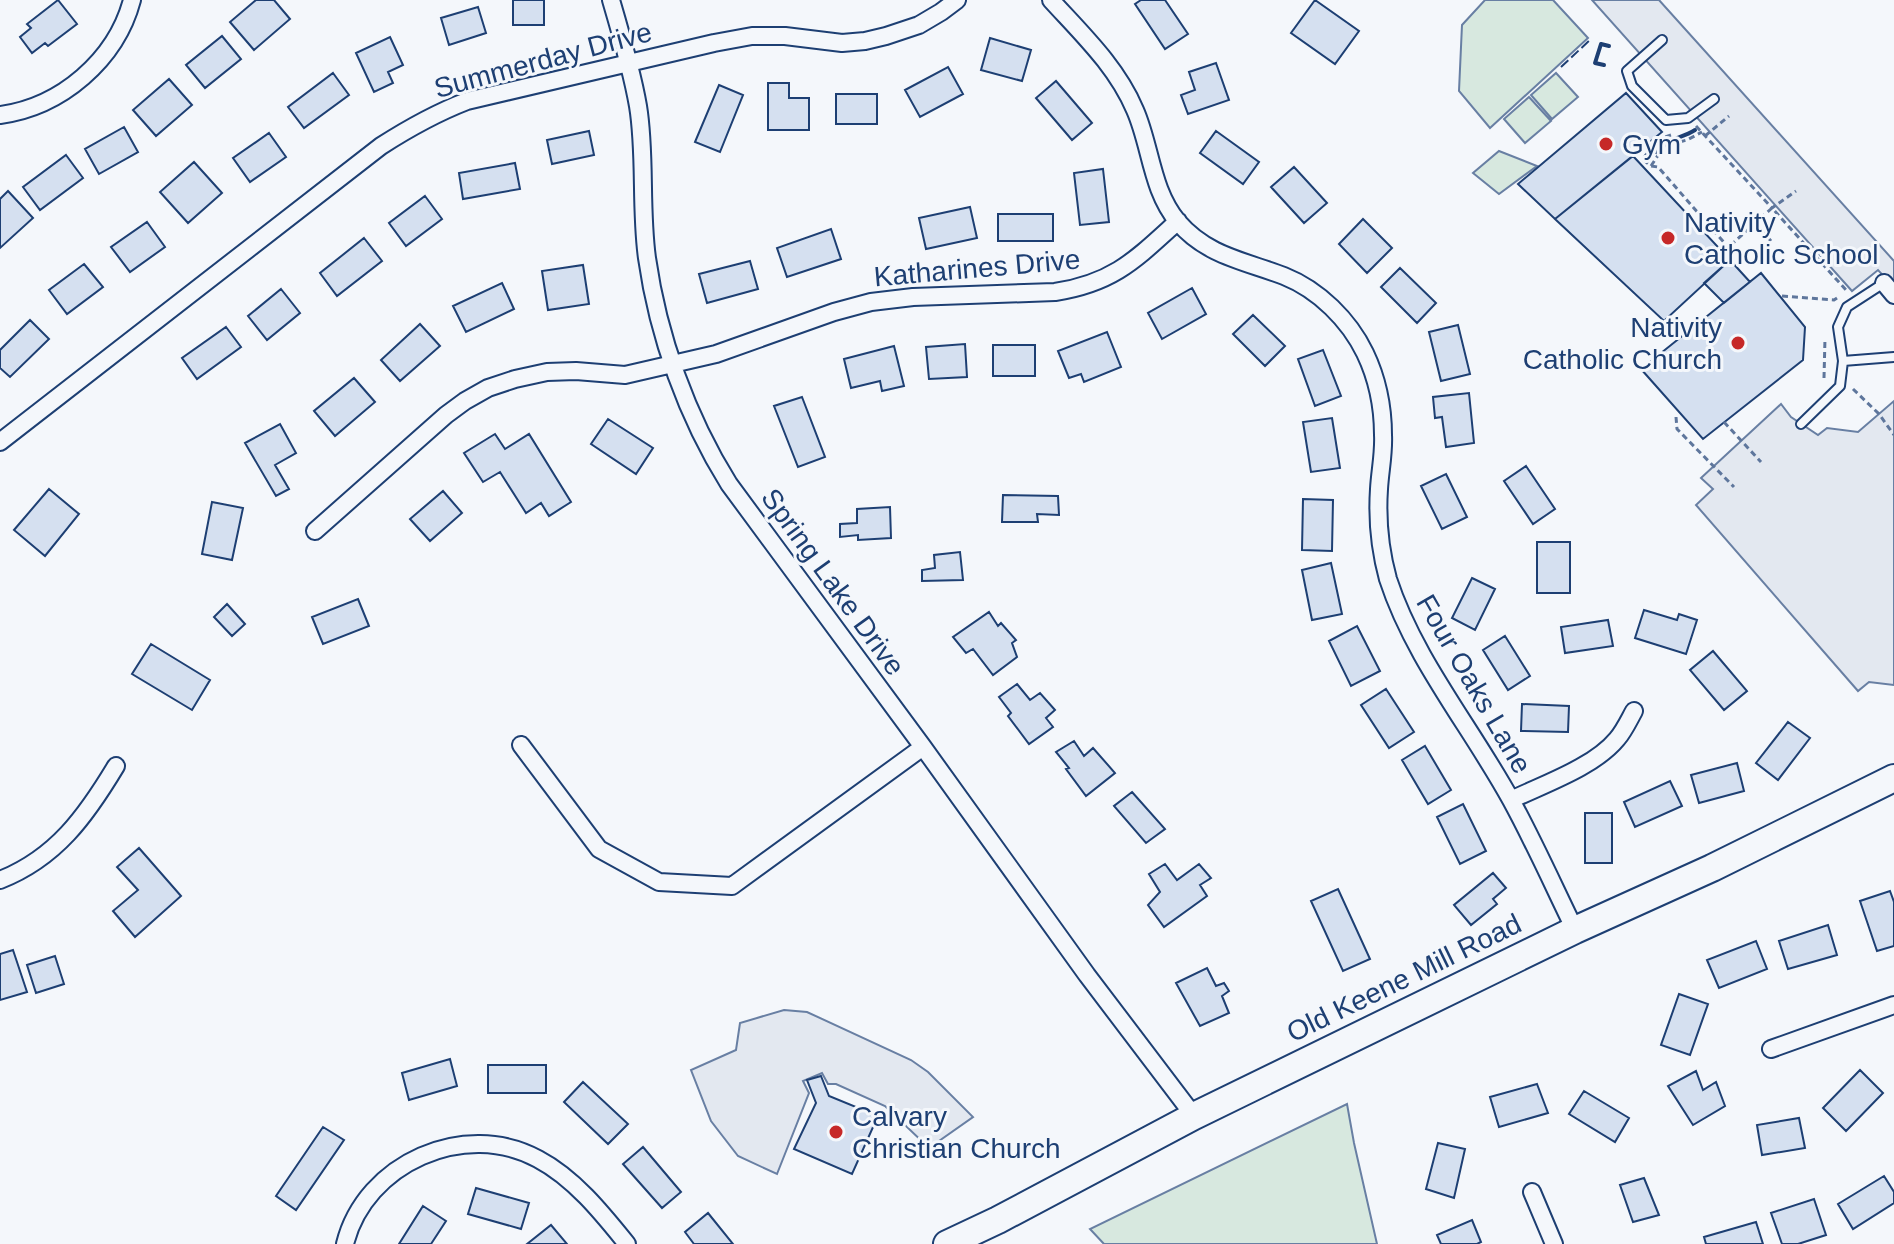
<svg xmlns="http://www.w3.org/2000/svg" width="1894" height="1244" font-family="Helvetica,sans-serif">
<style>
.green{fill:#d7e8df;stroke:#687fa3;stroke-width:2}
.parking{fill:#e3e8f0;stroke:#687fa3;stroke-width:2}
.building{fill:#d5e0f0;stroke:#1d3f73;stroke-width:2}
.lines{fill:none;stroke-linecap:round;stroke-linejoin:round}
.lane-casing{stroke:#1d3f73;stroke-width:12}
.street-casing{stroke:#1d3f73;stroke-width:20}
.primary-casing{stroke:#1d3f73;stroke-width:30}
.path{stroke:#5e769c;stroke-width:3;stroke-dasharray:6 4;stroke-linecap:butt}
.lane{stroke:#f4f7fb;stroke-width:8}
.street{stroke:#f4f7fb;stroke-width:16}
.primary{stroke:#f4f7fb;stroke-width:26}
.fence{stroke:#1d3f73;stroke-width:2;stroke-dasharray:10 4;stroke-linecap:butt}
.wall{stroke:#1d3f73;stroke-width:4}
.poi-dot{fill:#c62828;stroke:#f4f7fb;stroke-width:3}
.labels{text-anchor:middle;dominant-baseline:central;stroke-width:6;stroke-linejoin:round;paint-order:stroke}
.street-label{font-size:28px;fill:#1d3f73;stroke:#f4f7fb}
.poi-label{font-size:28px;fill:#1d3f73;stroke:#f4f7fb;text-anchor:start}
</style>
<rect width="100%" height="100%" fill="#f4f7fb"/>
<path class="green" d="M1485,0H1553L1588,38L1490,128L1459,91L1462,25Z
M1556,73L1578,97L1552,119L1531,95Z
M1529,97L1551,121L1525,143L1504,119Z
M1499,151L1537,166L1499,194L1473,173Z
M1347,1104L1354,1143L1377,1244H1104L1090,1229Z"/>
<path class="parking" d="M1592,0H1659L1894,261V287L1878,270L1852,291Z
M1894,401V685L1869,682L1858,691L1696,505L1713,489L1701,478L1781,404L1791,417L1818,435L1827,428L1858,432Z
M784,1010L807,1012L911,1060L928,1072L973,1117L929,1148L885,1106L836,1084H828L822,1073L803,1081L809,1093L777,1174L738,1156L711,1121L691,1070L736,1050L740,1023Z"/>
<path class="building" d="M58,0L77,24L48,46L45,43L32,53L20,37L31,28L27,24Z
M256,0H274L290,19L254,50L230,22Z
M513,0H544V25H513Z
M1141,0H1165L1188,34L1165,49L1135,4Z
M1315,0L1359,31L1335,64L1291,33Z
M478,7L486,33L449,45L441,18Z
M222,36L241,59L205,88L186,65Z
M390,37L403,65L388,72L393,83L374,92L356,53Z
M990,38L1031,50L1022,81L981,70Z
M1216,63L1229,100L1188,114L1181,95L1195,90L1189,72Z
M948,67L963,94L920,117L905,90Z
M333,73L349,95L304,128L288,107Z
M169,79L192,105L156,136L133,110Z
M1056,81L1092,123L1072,140L1036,98Z
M768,83H789V98H809V130H768Z
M719,85L743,95L720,152L695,142Z
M1626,93L1662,132L1555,219L1518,184Z
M836,94H877V124H836Z
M124,127L138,152L99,174L85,149Z
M589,131L594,155L552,164L547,140Z
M1216,131L1259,162L1243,184L1200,153Z
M269,133L286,157L250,182L233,158Z
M66,155L83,178L40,210L23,187Z
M1633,156L1730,260L1664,321L1555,219Z
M194,162L222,193L188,223L160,192Z
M515,163L520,189L463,199L459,173Z
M1294,167L1327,203L1304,223L1271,187Z
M1103,169L1109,222L1080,225L1074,173Z
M8,191L33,218L0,248V199Z
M425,196L442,219L406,246L389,223Z
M970,207L977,238L926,249L919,218Z
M998,214H1053V241H998Z
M1363,219L1392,248L1367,273L1339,244Z
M147,222L165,247L130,272L111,247Z
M831,229L841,259L787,277L777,248Z
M364,238L382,261L337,296L320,273Z
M1730,260L1750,282L1724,303L1704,283Z
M750,261L758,289L707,303L699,274Z
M84,264L103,287L67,314L49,290Z
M583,265L589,304L548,310L542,271Z
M1400,268L1436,303L1417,323L1381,287Z
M1761,273L1805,327L1803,360L1703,439L1641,369Z
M502,283L514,309L466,332L453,306Z
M1192,288L1206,314L1162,339L1148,313Z
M281,289L300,313L267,340L248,316Z
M1253,315L1285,346L1265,366L1233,334Z
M30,320L49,339L10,377L0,368V350Z
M420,324L440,346L400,381L381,360Z
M1458,325L1470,374L1441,381L1429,332Z
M226,327L241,347L197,379L182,358Z
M1107,332L1121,367L1084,382L1081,374L1069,378L1058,351Z
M965,344L967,377L929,379L926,347Z
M993,345H1035V376H993Z
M894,346L904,386L882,391L880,381L851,388L844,359Z
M1323,350L1341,396L1315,406L1298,359Z
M354,378L375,402L335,436L314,411Z
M1469,393L1474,443L1446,447L1442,417L1435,418L1433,397Z
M802,397L825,457L798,467L774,406Z
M1332,418L1340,468L1311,472L1303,422Z
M608,419L653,448L636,474L591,444Z
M280,424L296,453L275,465L289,489L276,496L245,443Z
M495,434L505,449L529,434L571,502L549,516L541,503L526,513L500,472L483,482L464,453Z
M1526,466L1555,509L1533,524L1504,481Z
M1446,474L1467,517L1442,529L1421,486Z
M49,489L79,514L45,556L14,530Z
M443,491L462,513L430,541L410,519Z
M1003,495L1058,496L1059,515L1037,514L1038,522H1002Z
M1303,499L1333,500L1332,551L1302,550Z
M212,502L243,508L232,560L202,554Z
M890,507L891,538L858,540V535L840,537V524L857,523V509Z
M1537,542H1570V593H1537Z
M960,552L963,580L922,581V570L935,568L934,555Z
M1331,563L1342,614L1312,620L1302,570Z
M1472,578L1495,589L1475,630L1452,618Z
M358,599L369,626L323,644L312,617Z
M227,604L245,624L232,636L214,617Z
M1644,610L1677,620L1679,614L1697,620L1686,654L1635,638Z
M989,612L998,626L1001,623L1016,640L1012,643L1017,657L993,675L973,649L966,653L953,637Z
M1608,620L1613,646L1565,653L1561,627Z
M1357,626L1380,671L1351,686L1329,641Z
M1505,636L1530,676L1508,690L1483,650Z
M151,644L210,680L192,710L132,674Z
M1713,651L1747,691L1724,710L1690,670Z
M1017,684L1030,700L1040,693L1055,710L1046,718L1053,727L1029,744L1008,716L1011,713L999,697Z
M1386,689L1414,732L1389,748L1361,705Z
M1522,704L1569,706L1568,732L1521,731Z
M1788,722L1810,738L1778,780L1756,763Z
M1074,741L1084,756L1093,748L1115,773L1086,796L1066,769L1069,768L1056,752Z
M1425,746L1451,790L1428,804L1402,760Z
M1737,763L1744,791L1699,803L1691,775Z
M1670,781L1682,806L1635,827L1624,802Z
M1132,792L1165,829L1146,843L1114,806Z
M1463,804L1486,851L1460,864L1437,817Z
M1585,813H1612V863H1585Z
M139,848L181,896L135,937L113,911L138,890L117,867Z
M1165,864L1177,880L1199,864L1211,878L1200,885L1207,896L1164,927L1148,905L1160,892L1149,874Z
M1493,873L1506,888L1493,899L1497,904L1471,925L1454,905Z
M1338,889L1370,959L1343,971L1311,901Z
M1890,891L1894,902V946L1877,951L1860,901Z
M1828,925L1837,955L1788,969L1779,941Z
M1756,941L1767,969L1719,988L1707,960Z
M13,950L27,992L0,1000V954Z
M55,956L64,984L36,993L27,965Z
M1207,968L1216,986L1224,983L1229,991L1222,996L1229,1013L1200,1026L1176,983Z
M1679,994L1708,1004L1690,1055L1661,1045Z
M450,1059L457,1086L409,1100L402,1073Z
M488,1065H546V1093H488Z
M1860,1070L1883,1093L1846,1131L1823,1108Z
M1696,1071L1703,1090L1716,1082L1725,1106L1693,1125L1668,1086Z
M821,1076L829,1096L878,1116L852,1174L794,1149L816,1103L807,1080Z
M583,1082L628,1124L608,1144L564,1102Z
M1537,1084L1548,1113L1499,1127L1490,1097Z
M1584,1091L1629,1118L1615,1142L1569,1114Z
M1799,1118L1805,1148L1762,1155L1757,1125Z
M323,1127L344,1140L296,1210L276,1196Z
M1438,1143L1465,1149L1454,1198L1426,1189Z
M643,1147L681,1192L662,1208L623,1164Z
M1884,1176L1894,1192V1203L1853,1229L1838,1204Z
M1644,1178L1659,1215L1633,1222L1620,1185Z
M476,1188L529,1203L521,1229L468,1214Z
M1814,1199L1826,1235L1798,1244H1782L1771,1213Z
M423,1206L446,1221L431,1244H399Z
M708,1213L733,1244H694L685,1232Z
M1472,1220L1481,1242L1477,1244H1441L1437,1235Z
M1756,1222L1763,1244H1706L1704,1237Z
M551,1225L567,1244H527Z"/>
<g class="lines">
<defs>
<path id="lane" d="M1662,40L1627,71L1632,86L1666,120L1688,118L1714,99
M1843,361L1894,357
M1801,424L1840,386L1843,361L1838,327L1847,307L1884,283"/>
<path id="street" d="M611,0C621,34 632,71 638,106C646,154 640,208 647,258C658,336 687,417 729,484L923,747L1087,975L1194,1116
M1051,0C1082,34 1117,67 1135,110C1151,146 1151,190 1178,222C1207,256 1245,261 1284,276C1319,290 1349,320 1365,353C1377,378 1383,408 1383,435C1384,453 1380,471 1379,489C1377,519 1380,550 1388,579C1414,659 1471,727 1511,800C1534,842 1554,887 1575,930
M0,115C61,107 116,60 132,0
M1884,283L1894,295
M0,442L381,146C409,128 436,113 467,101L714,43L752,36H785L842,43L865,41L886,36L919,25L941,12L957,0
M315,531L446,415L465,401L488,388L515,379L547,372L576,371L625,375L716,354L834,312L871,302L913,297L1055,292C1114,283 1136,259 1178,221
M521,745L599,849L659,882L732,886L923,747
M1511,800C1544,784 1594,767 1617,739C1624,731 1629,720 1634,711
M0,880C56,858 86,816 116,766
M1771,1049L1894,1005
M1532,1192L1554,1244
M345,1244C365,1163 465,1119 538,1159C574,1178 602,1213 627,1244"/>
<path id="primary" d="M947,1244L998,1220L1194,1116L1575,930L1712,868L1894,778"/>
</defs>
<use href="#lane" class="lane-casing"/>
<use href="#street" class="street-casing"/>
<use href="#primary" class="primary-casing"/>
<path class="path" d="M1696,126L1772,208L1796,191
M1671,135L1662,138L1642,159L1651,166L1658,167L1728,247
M1705,136L1729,116
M1651,166L1664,146L1687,140L1702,132
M1755,223L1771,241
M1723,252L1772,208L1846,290
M1782,296L1834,300L1837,298
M1824,378L1825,338
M1853,389L1879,414L1894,435
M1676,417L1677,429L1734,487
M1724,422L1761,462"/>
<use href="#lane" class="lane"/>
<use href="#street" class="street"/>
<use href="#primary" class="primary"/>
<path class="fence" d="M1561,67L1591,39"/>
<path class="wall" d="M1604,65L1595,63L1601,44L1609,46
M1656,152C1666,138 1681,139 1695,130"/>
</g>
<g class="poi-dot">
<circle cx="1606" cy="144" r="8"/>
<circle cx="1668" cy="238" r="8"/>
<circle cx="1738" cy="343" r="8"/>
<circle cx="836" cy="1132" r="8"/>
</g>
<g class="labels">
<g class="street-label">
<text transform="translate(543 60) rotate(-15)">Summerday Drive</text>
<text transform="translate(977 268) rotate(-5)">Katharines Drive</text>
<text transform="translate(833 582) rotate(54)">Spring Lake Drive</text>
<text transform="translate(1474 684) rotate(60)">Four Oaks Lane</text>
<text transform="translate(1404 978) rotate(-26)">Old Keene Mill Road</text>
</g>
<g class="poi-label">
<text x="1622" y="144">Gym</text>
<text x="1684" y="222">Nativity<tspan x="1684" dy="32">Catholic School</tspan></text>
<text x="1722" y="327" text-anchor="end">Nativity<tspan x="1722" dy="32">Catholic Church</tspan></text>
<text x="852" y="1116">Calvary<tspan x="852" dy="32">Christian Church</tspan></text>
</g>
</g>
</svg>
